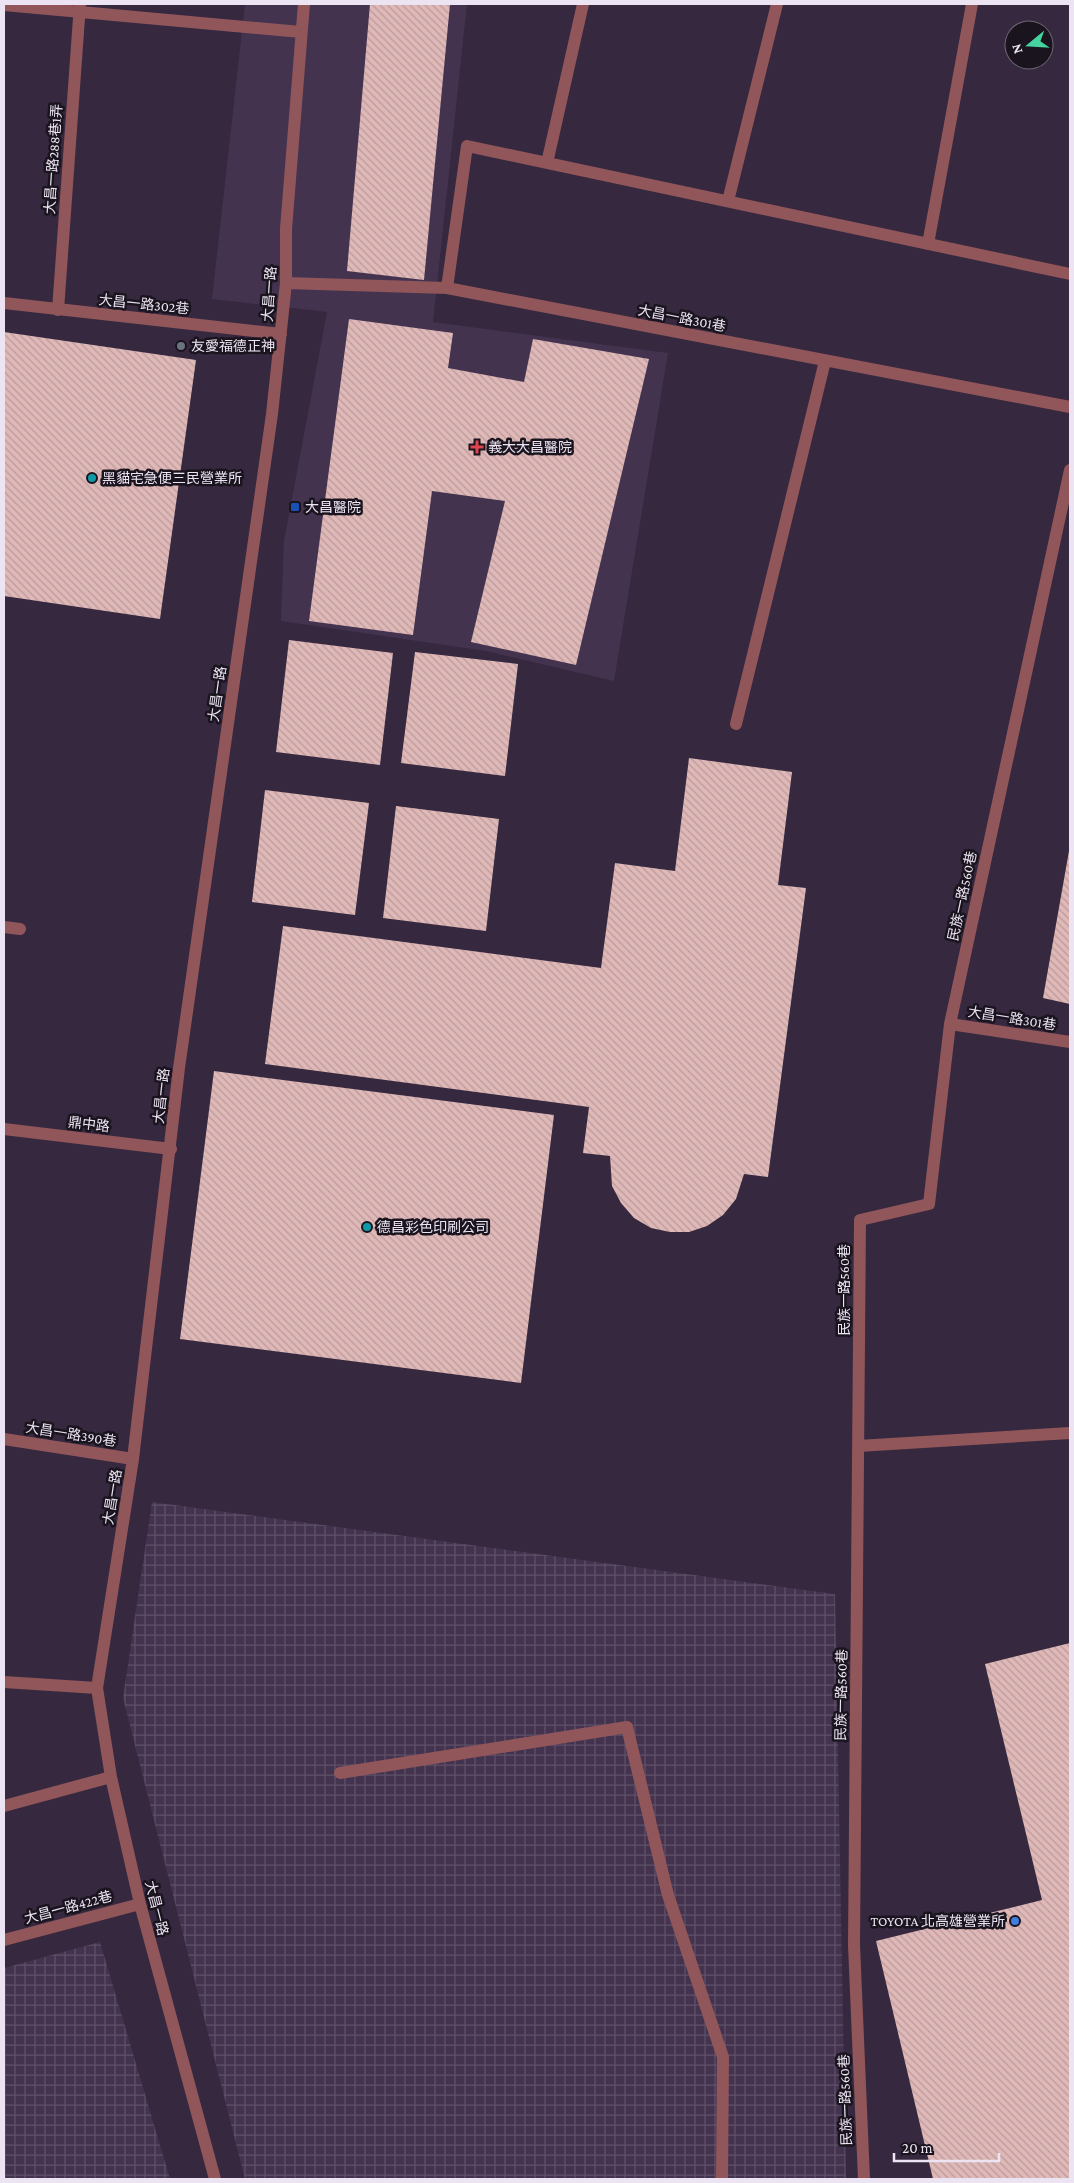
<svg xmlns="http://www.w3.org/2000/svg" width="1074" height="2183" font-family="'Crimson Pro','Noto Sans TC',serif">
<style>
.built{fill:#44334f}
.industrial{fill:url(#industrial-grid)}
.building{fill:url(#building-back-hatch)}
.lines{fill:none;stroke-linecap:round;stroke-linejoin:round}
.minor{stroke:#91565a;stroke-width:12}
.worship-dot{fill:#6b7280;stroke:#1a141e;stroke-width:2}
.health-dot{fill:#e0444e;stroke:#1a141e;stroke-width:2}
.culture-dot{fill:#0f9aa8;stroke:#1a141e;stroke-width:2}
.transit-dot{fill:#1a4fb4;stroke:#1a141e;stroke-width:2}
.shop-dot{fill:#3f7fe0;stroke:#1a141e;stroke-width:2}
.labels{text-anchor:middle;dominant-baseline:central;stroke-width:5;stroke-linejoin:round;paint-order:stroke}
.street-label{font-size:14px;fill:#ece4f3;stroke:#1a141e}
.poi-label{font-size:14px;fill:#ece4f3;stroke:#1a141e;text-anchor:start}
</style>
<defs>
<pattern id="industrial-grid" width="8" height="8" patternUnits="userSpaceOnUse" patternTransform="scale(1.25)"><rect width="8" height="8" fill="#44334f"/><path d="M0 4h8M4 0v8" fill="none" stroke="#5f5069"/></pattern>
<pattern id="building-back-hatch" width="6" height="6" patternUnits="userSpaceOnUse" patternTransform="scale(1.25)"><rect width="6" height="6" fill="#dfb8b7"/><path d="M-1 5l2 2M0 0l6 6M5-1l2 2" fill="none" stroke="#b99b9c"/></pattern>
</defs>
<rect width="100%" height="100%" fill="#36283f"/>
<path class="built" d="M245,4H467L433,322L668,353L614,681L486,651L281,621L284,541L327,312L212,299Z"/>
<path class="industrial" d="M152,1502L835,1594L846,2179H245L123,1698Z
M100,1942L170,2179H4V1968Z"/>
<path class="building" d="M370,4H450L424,280L347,271Z
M349,319L453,333L448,368L524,382L533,339L649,359L576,665L471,642L505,501L432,491L413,635L309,621Z
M4,332L196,360L160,619L4,596Z
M289,640L393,653L380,765L276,752Z
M415,652L518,664L505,776L401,763Z
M689,758L792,772L778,885L806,888L768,1177L744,1174L736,1199L723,1215L707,1226L689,1232H670L651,1228L634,1218L621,1203L612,1186L610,1156L583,1153L589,1107L265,1064L283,926L601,968L615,863L675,871Z
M265,790L369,803L355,915L252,902Z
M396,806L499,819L486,931L383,918Z
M1069,851H1070V1004L1043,998Z
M214,1071L554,1115L521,1383L180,1339Z
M1070,1643V2179H933L876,1941L1042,1900L985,1664Z"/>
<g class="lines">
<path class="minor" d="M4,5L301,32
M547,163L583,4
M728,201L777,4
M928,244L972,4
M286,283L447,288L1070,407
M447,288L467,146L1070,274
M4,303L281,334
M58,310L80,4
M736,724L825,361
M4,927L20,929
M950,1024L1070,1042
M4,1129L171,1149
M4,1439L133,1459
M858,1446L1070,1433
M4,1682L97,1688
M340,1773L627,1727L668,1895L723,2057L722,2179
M4,1806L111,1777
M4,1940L140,1904
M215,2179L140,1904L111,1777L97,1688L133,1459L179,1068L272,414L286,283V229L304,4
M864,2179L854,1945L860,1220L929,1204L950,1024L1070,470"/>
</g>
<circle class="worship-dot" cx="181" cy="346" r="5"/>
<path class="health-dot" d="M474.5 439.5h5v5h5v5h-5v5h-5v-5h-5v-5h5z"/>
<g class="culture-dot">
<circle cx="92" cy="478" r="5"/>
<circle cx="367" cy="1227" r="5"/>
</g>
<rect class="transit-dot" x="290" y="502" width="10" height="10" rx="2.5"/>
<circle class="shop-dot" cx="1015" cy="1921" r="5"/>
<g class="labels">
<g class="street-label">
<text transform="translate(53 159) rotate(-86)">大昌一路288巷1弄</text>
<text transform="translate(269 294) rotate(-86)">大昌一路</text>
<text transform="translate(144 304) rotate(6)">大昌一路302巷</text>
<text transform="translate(682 318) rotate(11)">大昌一路301巷</text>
<text transform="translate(217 694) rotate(-82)">大昌一路</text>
<text transform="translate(962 896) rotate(-78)">民族一路560巷</text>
<text transform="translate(1012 1018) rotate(9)">大昌一路301巷</text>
<text transform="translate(161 1096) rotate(-84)">大昌一路</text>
<text transform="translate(89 1124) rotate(7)">鼎中路</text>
<text transform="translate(844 1290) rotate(-90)">民族一路560巷</text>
<text transform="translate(71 1434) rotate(9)">大昌一路390巷</text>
<text transform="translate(112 1497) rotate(-81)">大昌一路</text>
<text transform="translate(841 1695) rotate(-89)">民族一路560巷</text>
<text transform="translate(68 1907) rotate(-15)">大昌一路422巷</text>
<text transform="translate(157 1908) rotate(76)">大昌一路</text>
<text transform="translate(845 2100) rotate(-92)">民族一路560巷</text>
</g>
<g class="poi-label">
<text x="191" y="346">友愛福德正神</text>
<text x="488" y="447">義大大昌醫院</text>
<text x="102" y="478">黑貓宅急便三民營業所</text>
<text x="305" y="507">大昌醫院</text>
<text x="377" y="1227">德昌彩色印刷公司</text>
<text x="1005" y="1921" text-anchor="end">TOYOTA 北高雄營業所</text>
</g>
</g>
<rect width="1074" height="2183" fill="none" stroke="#ece4f3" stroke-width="10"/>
<g transform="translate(1029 45) rotate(252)"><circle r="24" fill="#1a141e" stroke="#6e6773"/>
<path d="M0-4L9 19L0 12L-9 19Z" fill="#44d49f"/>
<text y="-8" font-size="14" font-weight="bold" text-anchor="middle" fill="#ece4f3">N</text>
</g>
<path d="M894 2153v8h105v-8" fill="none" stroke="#ece4f3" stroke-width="2.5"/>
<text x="902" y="2153" font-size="15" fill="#ece4f3" stroke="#1a141e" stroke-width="4" paint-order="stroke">20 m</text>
</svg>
